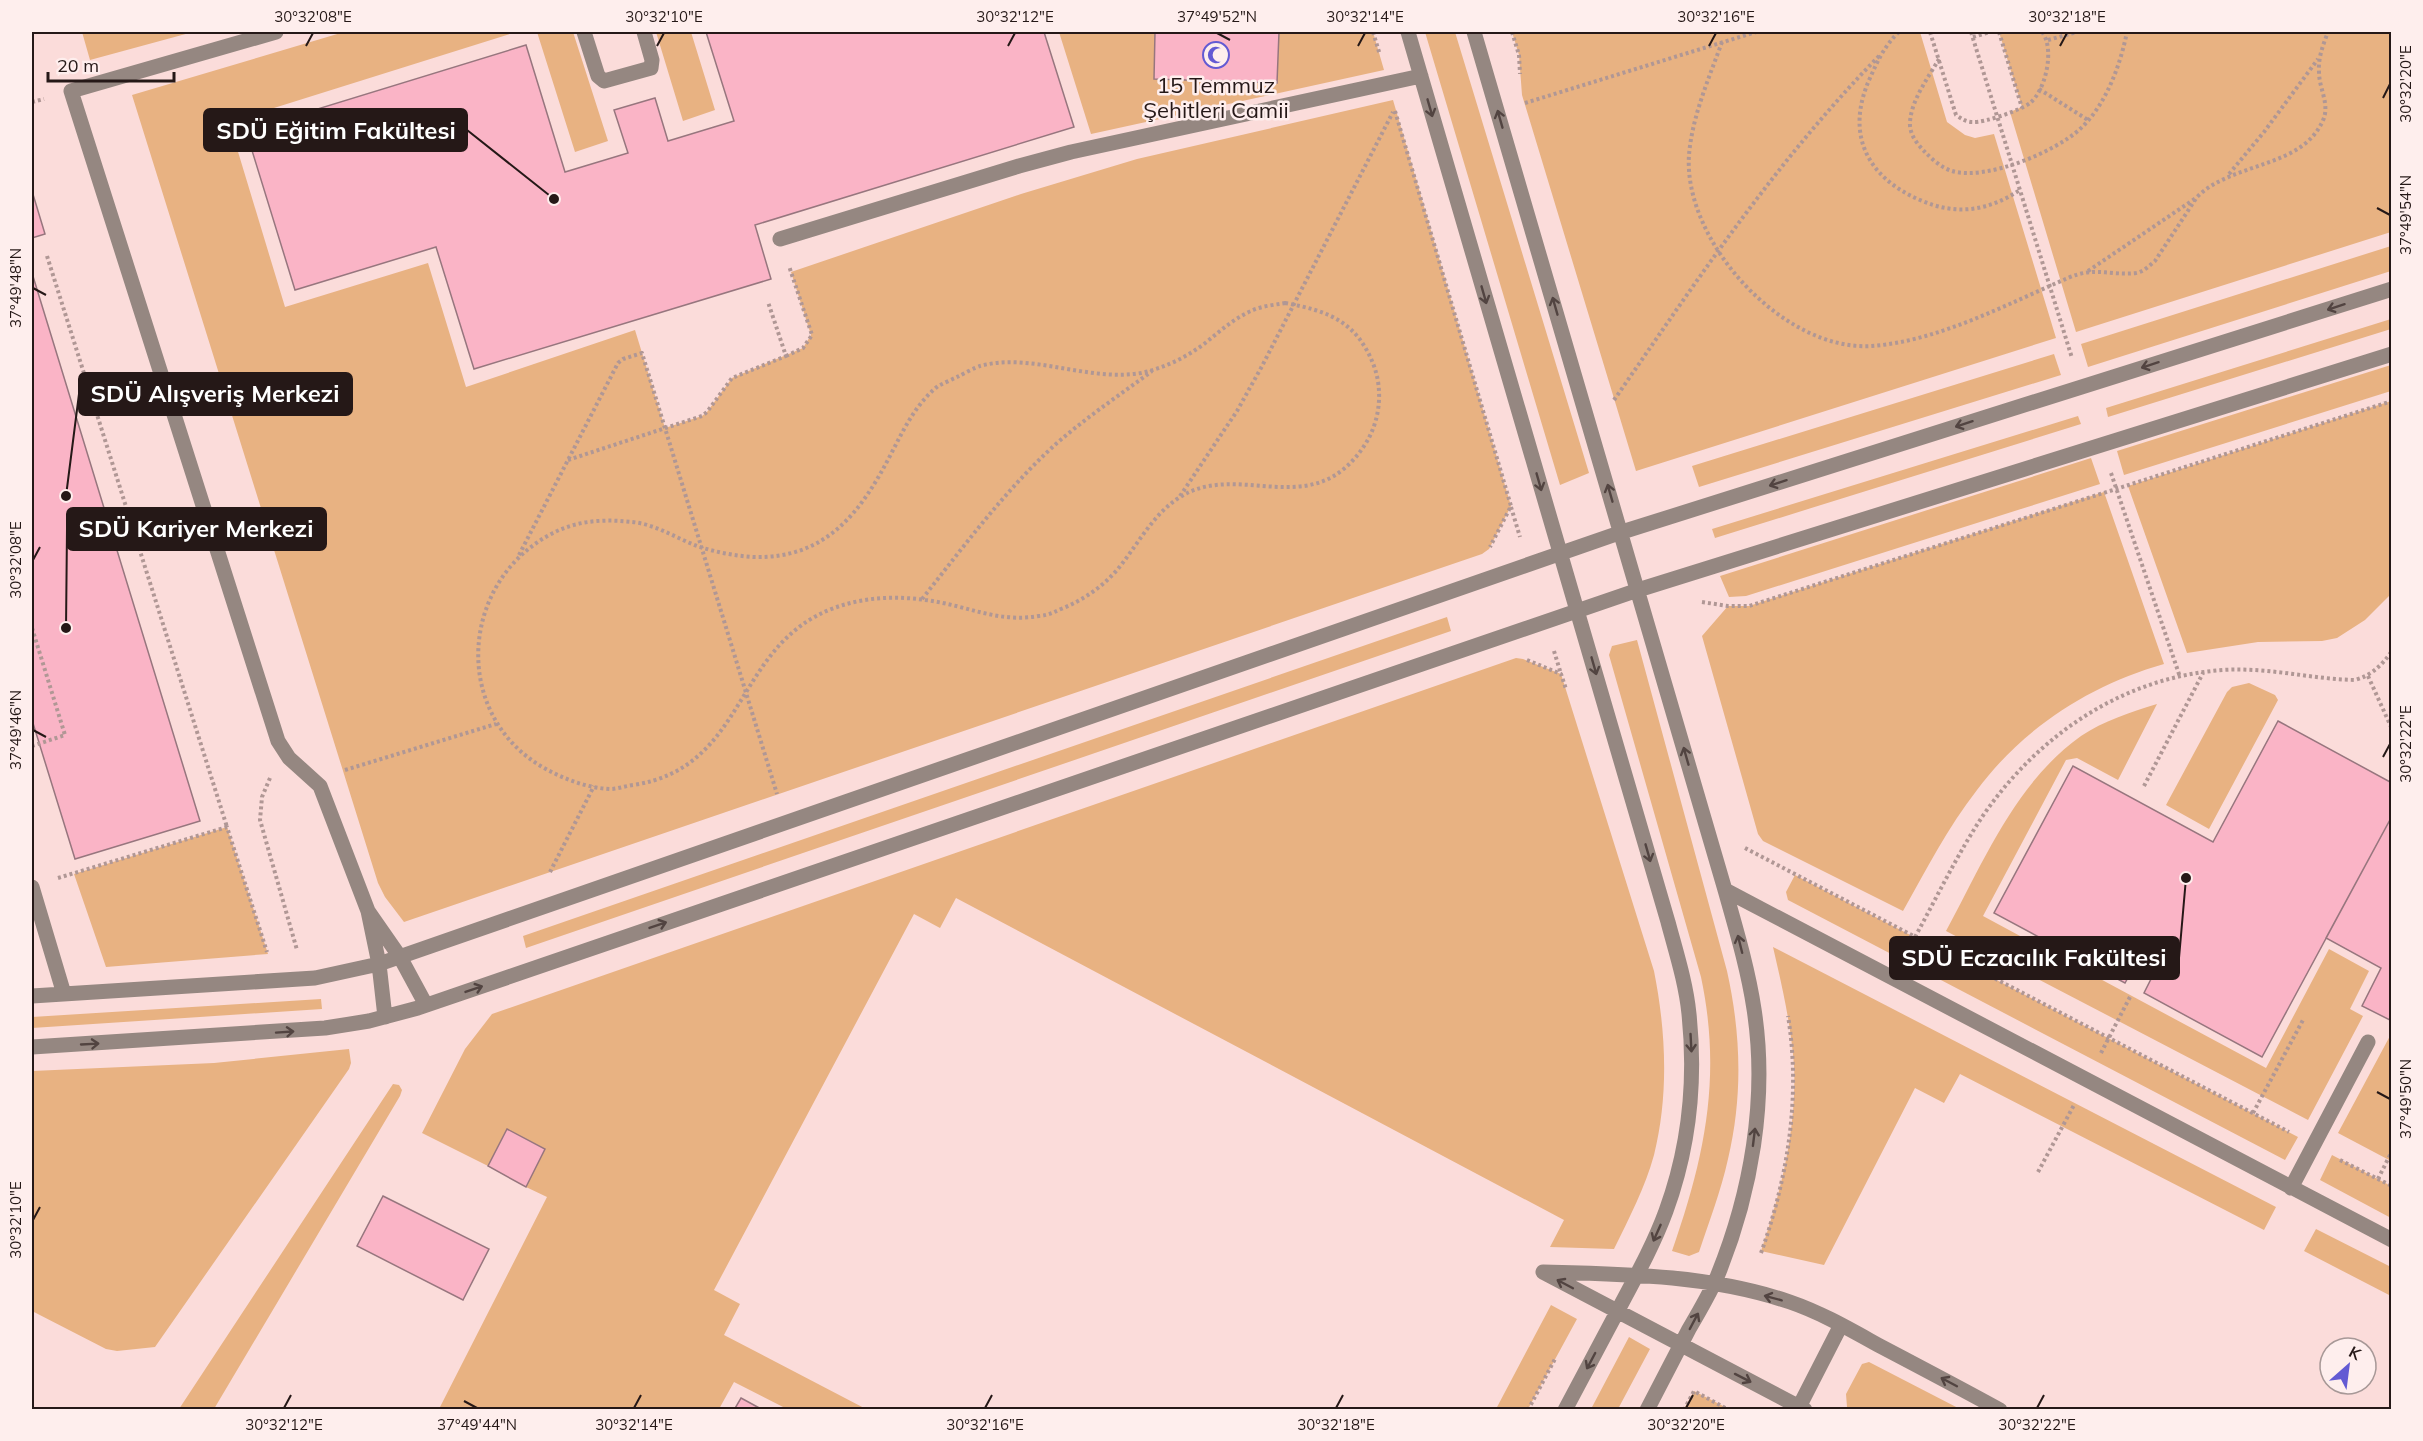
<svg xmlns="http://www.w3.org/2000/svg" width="2423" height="1441" font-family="Mulish,sans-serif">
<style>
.green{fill:#e8b282}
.building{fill:#fab4c6;stroke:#97767e;stroke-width:1.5}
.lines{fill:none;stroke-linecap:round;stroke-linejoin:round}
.path{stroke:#b09795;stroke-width:4;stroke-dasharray:3 3;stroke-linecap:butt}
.minor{stroke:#958781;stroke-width:15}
.oneway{stroke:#524441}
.ticks{fill:none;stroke:#251817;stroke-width:2}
.labels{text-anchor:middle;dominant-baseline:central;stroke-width:5;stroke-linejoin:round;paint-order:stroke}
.poi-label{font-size:22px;fill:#251817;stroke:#feeeed}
.leader{fill:none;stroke:#251817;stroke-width:2}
.callout-dot{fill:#251817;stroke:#feeeed;stroke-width:2}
.callout{fill:#251817;stroke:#251817;stroke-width:2}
.callout-label{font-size:24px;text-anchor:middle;font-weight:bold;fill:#fff}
.neatline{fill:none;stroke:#251817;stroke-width:2}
.ticks-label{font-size:15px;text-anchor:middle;fill:#251817}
</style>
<rect width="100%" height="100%" fill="#fbdcda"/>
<path class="green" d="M82,32H193L90,60Z
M344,32H516L229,122L285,307L428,263L466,387L635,330L665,428L702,416L707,412L732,378L803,348L811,335L791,272L1021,194L1137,159L1393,100L1511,506L1489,549L1482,554L404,922L385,897L378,883L132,95Z
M537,32H573L608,141L575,152Z
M656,32H691L715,110L683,121Z
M1059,32H1155L1154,79L1277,83L1279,32H1373L1384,70L1091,134Z
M1425,32H1455L1589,473L1560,485Z
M1512,32H1920L1947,122L1965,135L1975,138L1994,134L2056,338L1636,471L1522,95L1519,55Z
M1999,32H2391V232L2076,332L2010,112L2022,107Z
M2391,246V271L2088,367L2081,344Z
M2391,319V329L2108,417L2106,408Z
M2054,354L2061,375L1699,487L1692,466Z
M2391,365V391L2124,475L2117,451Z
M2391,401V594L2365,620L2337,638L2322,641L2258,642L2187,653L2128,486Z
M2078,416L2081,424L1715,538L1712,529Z
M2091,458L2100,484L1746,596L1729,597L1720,576Z
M2104,492L2164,664C2090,685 2023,728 1977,790C1948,827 1926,870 1903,911L1763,841L1758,834L1702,636L1728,606H1749Z
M1447,617L1451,631L526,948L523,936Z
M1637,640L1727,971C1741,1034 1743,1096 1728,1159C1721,1191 1709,1222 1699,1252L1689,1256L1672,1251C1705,1157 1722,1076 1701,977L1609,655L1612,646Z
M1516,658L1523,659L1561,674L1654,971C1666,1031 1669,1095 1654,1155C1645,1188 1629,1218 1614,1249L1550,1247L1564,1220L956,898L940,928L914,914L714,1290L740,1304L724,1335L866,1409H787L734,1382L719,1409H439L547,1197L526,1187L545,1149L507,1129L488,1166L422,1133L465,1049L492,1014Z
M2249,683L2275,695L2278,700L2209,829L2166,805L2227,692L2232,687Z
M2157,704L2118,780L2077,758L2066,760L1983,916L2266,1068L2329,949L2369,971L2350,1009L2363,1016L2308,1120L1946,931C1983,863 2015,783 2081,736C2103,721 2131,712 2157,704Z
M227,827L268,954L106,967L74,874Z
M1795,875L2298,1137L2285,1160L1788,900L1786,892Z
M1773,947L2276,1207L2264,1230L1960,1074L1944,1103L1915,1088L1824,1265L1761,1251C1781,1192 1797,1128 1794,1065C1791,1025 1782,986 1773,947Z
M321,999L322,1009L32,1028V1017Z
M2391,1034H2392L2391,1161L2338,1133Z
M349,1049L351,1063L349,1069L155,1347L117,1351L106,1349L32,1311V1071L214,1063Z
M393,1084L399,1085L402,1090L400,1096L214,1409H179Z
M2332,1155L2391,1186V1218L2320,1180Z
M2316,1229L2391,1267V1296L2304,1251Z
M1551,1305L1577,1319L1528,1409H1496Z
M1629,1337L1650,1349L1618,1409H1591Z
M1869,1362L1960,1409L1852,1410L1847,1407L1846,1394L1862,1364Z
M1694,1391L1729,1409H1684Z"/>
<path class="building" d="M706,32H1044L1074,127L755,225L771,279L474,369L436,247L295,290L246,131L526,45L565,172L628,153L614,110L655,98L668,141L734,121Z
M1155,32H1279L1277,83L1154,79Z
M32,191L45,234L32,238Z
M32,273L200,821L75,859L32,720Z
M2278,721L2392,783V816L2262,1057L2144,993L2152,977L2134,967L2125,983L1994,913L2073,766L2213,842Z
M2392,816V1021L2362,1006L2381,968L2326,938Z
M507,1129L545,1149L526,1187L488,1166Z
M383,1196L489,1249L463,1300L357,1246Z
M741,1398L763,1410H734Z"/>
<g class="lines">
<path class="path" d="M1373,32L1380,55
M1512,32L1519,55L1520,74
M1899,32C1885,45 1878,60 1870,78C1845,133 1866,177 1920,200C1956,216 1988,211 2020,190
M1930,32L1956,115C1962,119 1966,122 1973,122C1984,123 2021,110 2030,103C2046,90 2055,48 2042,32
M1971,32L2072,358
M1999,32L2022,108
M1973,37L1990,32
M2048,40L2077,32
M1722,42C1709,78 1692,117 1689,155C1683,242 1784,352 1872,346C1939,341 2007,304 2068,278C2095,266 2111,276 2136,273C2143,272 2149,266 2155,261L2197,197C2233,161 2304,169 2324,118C2329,102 2319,88 2319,72C2318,58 2323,45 2328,32
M1939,59C1928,78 1909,103 1910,126C1911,137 1919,146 1926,153C1933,160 1942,168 1952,171C1986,181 2055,152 2080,129C2106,105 2120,66 2127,32
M2039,89L2088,120
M32,102L44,99
M1525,103L1756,32
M1395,111L1511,506L1490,547
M2229,174L2264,132L2318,59
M47,256L227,827
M2088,271L2196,198
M1285,303C1328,311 1357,321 1374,366C1383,391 1380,420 1366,443C1313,527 1238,457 1177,499C1151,517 1137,546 1117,570C1101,588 1083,600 1061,609C1052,613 1049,615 1039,616C1010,621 987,614 960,607C918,596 875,593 834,608C733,645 748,768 633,785C625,786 618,789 610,789C587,788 564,779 544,768C451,715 459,581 553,533C578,520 606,519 632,522C655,524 676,538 697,546C715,552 735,556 754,557C827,559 862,511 892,452C905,427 916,404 938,386C940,385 957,377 959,376C963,374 976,367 980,366C1031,352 1087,382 1141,373C1164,368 1185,358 1204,344C1219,332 1233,319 1251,311C1261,306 1274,305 1285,303Z
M786,356L803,348L812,335L789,266
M1614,400C1698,279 1776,161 1880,55
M568,460L702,416L707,412L732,378L786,356L768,302
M2111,473L2180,677
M1180,496L1237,411L1261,368L1393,112
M1511,507L1520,537
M519,555L618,363L623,359L642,353L777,794
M922,599C965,545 1006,489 1057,443C1087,417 1121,394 1152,371
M1702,602L1728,606H1749L2392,401
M32,628L65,735L32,746
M1554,651L1561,674
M1527,660L1561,674L1566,689
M2368,676L2392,729
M345,770L496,724
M270,778L262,797L260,820L297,950
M2144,786L2203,673
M1745,848L2289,1132
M550,872L594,786
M58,878L227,827L267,952
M1915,937C1937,897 1957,855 1982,817C2038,735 2123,677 2223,670C2269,667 2310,679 2355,680C2372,675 2381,666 2392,651
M2101,1053L2131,995
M2253,1113L2303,1020
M2340,1160L2392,1186
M2038,1172L2074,1105
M2378,1179L2392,1151
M1761,1253C1788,1177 1801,1096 1788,1016
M1528,1410L1556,1357
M1684,1410L1694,1391L1729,1410"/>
<path class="minor" d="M276,32L71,91L278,741L289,758L320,786L368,911
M584,32L598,76L604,81L651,68L652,60L644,32
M1408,32L1668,922C1676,952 1686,983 1689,1014C1696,1081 1689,1148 1666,1211C1655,1241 1640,1269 1625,1297C1605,1335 1585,1372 1565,1410
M1474,32L1725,890C1736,929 1748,969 1754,1009C1768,1099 1751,1194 1717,1277C1709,1295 1699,1312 1689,1329C1675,1356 1661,1383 1647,1410
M780,239L1019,166L1071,152L1421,76
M32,887L64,994
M1725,890L2392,1240
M32,996L315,978L379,964L1622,532L2392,289
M385,1017L379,964L368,911L400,957L426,1005
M32,1047L325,1028L369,1021L418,1008L1638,590L2392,354
M2291,1188L2368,1042
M1799,1407L1841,1325
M1805,1410L1543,1272C1627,1274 1710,1275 1790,1302C1822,1313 1851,1330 1880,1346C1920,1367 1960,1388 2000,1410"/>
</g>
<defs><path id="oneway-shaft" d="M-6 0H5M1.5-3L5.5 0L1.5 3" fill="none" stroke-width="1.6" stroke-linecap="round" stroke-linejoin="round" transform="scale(1.5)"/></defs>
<g class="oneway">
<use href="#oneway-shaft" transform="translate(1430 108) rotate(74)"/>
<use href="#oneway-shaft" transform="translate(1500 119) rotate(-106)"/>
<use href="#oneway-shaft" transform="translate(1484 295) rotate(74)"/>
<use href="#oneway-shaft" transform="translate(1555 306) rotate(-106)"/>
<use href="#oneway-shaft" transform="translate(2336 307) rotate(162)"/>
<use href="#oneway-shaft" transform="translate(2150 365) rotate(162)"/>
<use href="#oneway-shaft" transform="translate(1964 424) rotate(162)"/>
<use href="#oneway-shaft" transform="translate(1539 482) rotate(74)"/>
<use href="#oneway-shaft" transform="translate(1778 483) rotate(162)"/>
<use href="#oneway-shaft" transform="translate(1610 493) rotate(-106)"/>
<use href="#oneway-shaft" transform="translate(1594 666) rotate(74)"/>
<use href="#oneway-shaft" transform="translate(1686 756) rotate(-106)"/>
<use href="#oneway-shaft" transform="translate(1648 853) rotate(74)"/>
<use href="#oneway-shaft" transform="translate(658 925) rotate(-19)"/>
<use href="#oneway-shaft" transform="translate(1740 944) rotate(-104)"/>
<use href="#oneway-shaft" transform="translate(474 989) rotate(-19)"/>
<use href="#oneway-shaft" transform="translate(285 1032) rotate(-4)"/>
<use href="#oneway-shaft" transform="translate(1691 1043) rotate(87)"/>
<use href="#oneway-shaft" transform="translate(90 1044) rotate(-3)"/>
<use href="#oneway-shaft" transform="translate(1754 1137) rotate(-83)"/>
<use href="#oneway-shaft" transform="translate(1657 1233) rotate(114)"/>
<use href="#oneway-shaft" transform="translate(1565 1284) rotate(-152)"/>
<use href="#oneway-shaft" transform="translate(1773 1298) rotate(-165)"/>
<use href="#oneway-shaft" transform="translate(1694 1321) rotate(-62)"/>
<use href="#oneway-shaft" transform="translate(1591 1361) rotate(118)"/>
<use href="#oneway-shaft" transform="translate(1743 1378) rotate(27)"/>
<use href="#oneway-shaft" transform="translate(1949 1382) rotate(-152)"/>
</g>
<path class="ticks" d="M1217,33L1230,40M306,46L313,33M657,46L664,33M1008,46L1015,33M1358,46L1365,33M1709,46L1716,33M2060,46L2067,33M2383,98L2390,84M2377,208L2390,215M33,288L46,295M33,560L40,547M33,730L46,737M2383,757L2390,744M2377,1092L2390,1099M33,1220L40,1207M464,1401L477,1408M284,1408L291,1395M634,1408L641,1395M985,1408L992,1395M1336,1408L1343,1395M1686,1408L1693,1395M2037,1408L2044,1395"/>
<defs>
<symbol id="mosque-ring" viewBox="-11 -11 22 22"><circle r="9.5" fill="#feeeed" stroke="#635ad3" stroke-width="1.5"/><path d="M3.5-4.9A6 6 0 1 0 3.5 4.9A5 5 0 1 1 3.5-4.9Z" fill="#635ad3"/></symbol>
</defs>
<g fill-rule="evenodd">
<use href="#mosque-ring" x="1201" y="40" width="30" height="30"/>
</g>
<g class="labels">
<g class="poi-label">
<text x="1216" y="85">15 Temmuz<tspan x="1216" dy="25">Şehitleri Camii</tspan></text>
</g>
</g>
<path class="leader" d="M554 199L467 130M66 496L79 394M66 628L67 529M2186 878L2179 958"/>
<g class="callout-dot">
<circle cx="554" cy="199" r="6"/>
<circle cx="66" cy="496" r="6"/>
<circle cx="66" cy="628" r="6"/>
<circle cx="2186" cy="878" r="6"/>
</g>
<g class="callout">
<rect x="204" y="109" width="263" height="42" rx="6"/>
<rect x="79" y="373" width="273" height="42" rx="6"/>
<rect x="67" y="508" width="259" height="42" rx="6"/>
<rect x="1890" y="937" width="289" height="42" rx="6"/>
</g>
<g class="callout-label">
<text x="336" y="139">SDÜ Eğitim Fakültesi</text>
<text x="215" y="402">SDÜ Alışveriş Merkezi</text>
<text x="196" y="537">SDÜ Kariyer Merkezi</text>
<text x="2034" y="966">SDÜ Eczacılık Fakültesi</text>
</g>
<rect width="2423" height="1441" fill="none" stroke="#feeeed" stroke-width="66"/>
<g transform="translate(2348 1366) rotate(28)"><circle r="28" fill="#feeeed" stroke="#a79897" stroke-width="1.5"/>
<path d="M0-4.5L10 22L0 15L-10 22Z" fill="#635ad3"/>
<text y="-9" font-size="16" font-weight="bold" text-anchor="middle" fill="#251817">K</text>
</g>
<path d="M48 72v9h126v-9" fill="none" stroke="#251817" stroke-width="3"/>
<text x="57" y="72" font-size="18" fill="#251817" stroke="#feeeed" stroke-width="4.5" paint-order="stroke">20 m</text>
<rect x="33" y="33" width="2357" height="1375" class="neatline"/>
<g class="ticks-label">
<text x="313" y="22">30°32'08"E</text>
<text x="664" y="22">30°32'10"E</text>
<text x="1015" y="22">30°32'12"E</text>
<text x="1217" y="22">37°49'52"N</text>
<text x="1365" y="22">30°32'14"E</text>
<text x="1716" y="22">30°32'16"E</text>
<text x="2067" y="22">30°32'18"E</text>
<text transform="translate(2406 84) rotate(-90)" y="5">30°32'20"E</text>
<text transform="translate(2406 215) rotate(-90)" y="5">37°49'54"N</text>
<text transform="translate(16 288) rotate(-90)" y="5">37°49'48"N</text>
<text transform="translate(16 560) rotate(-90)" y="5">30°32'08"E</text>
<text transform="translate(16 730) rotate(-90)" y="5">37°49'46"N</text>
<text transform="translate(2406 744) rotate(-90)" y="5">30°32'22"E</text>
<text transform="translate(2406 1099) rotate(-90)" y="5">37°49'50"N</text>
<text transform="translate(16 1220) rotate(-90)" y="5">30°32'10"E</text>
<text x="284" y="1430">30°32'12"E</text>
<text x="477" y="1430">37°49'44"N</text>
<text x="634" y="1430">30°32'14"E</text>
<text x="985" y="1430">30°32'16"E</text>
<text x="1336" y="1430">30°32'18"E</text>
<text x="1686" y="1430">30°32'20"E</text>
<text x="2037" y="1430">30°32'22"E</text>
</g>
</svg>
